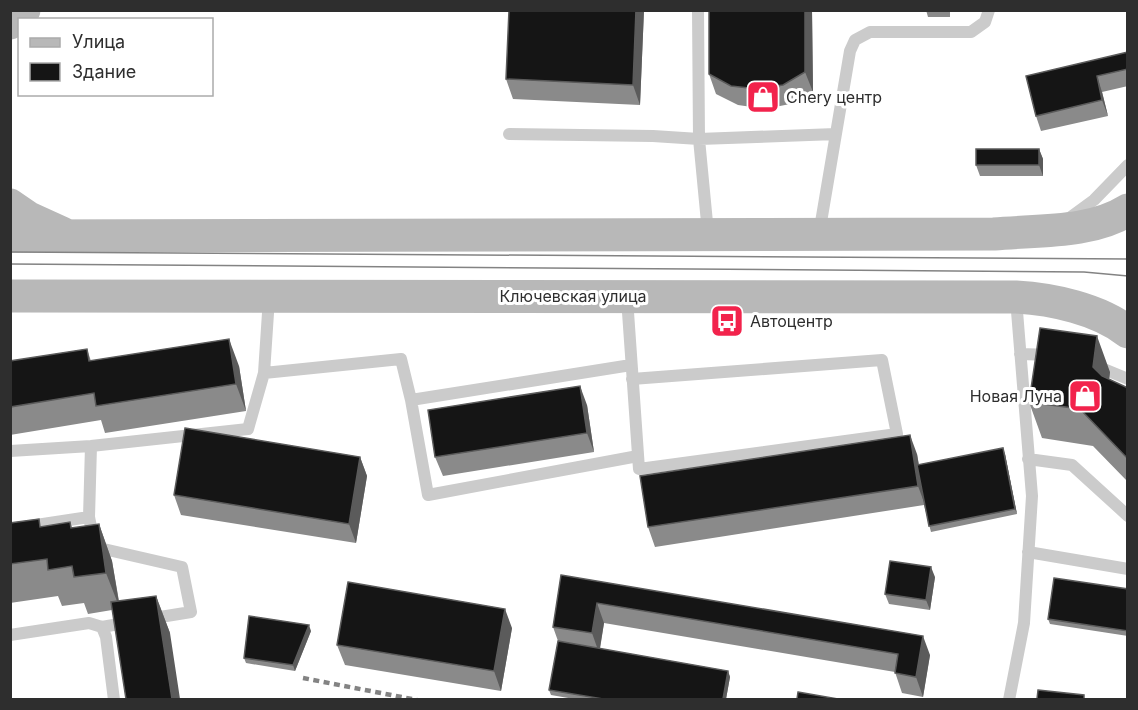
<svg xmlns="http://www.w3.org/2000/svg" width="1138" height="710" font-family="Inter,sans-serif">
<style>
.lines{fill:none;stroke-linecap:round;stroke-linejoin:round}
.lane{stroke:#cbcbcb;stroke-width:12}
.secondary{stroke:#b8b8b8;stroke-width:33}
.tram{stroke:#838383;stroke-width:1.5}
.rail{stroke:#838383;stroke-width:4.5;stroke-dasharray:6 4.5;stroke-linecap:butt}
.wall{fill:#8a8a8a}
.shaded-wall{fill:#5b5b5b}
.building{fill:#151515;stroke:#5b5b5b;stroke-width:1.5}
.labels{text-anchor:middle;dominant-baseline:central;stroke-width:6;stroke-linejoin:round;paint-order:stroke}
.poi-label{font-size:16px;fill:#2e2e2e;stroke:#fff;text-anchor:start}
.street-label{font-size:16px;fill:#2e2e2e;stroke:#fff}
</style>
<rect width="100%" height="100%" fill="#fff"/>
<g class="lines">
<path class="lane" d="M698,10L699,139L836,134
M509,134L653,136L699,139L708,233
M1068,219L1094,200L1128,165
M819,234L850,51L855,40L870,32H971L985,22L989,10
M627,298L639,469L897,434L882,360L632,379
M1020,354L1052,355
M631,365L411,400L428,495L638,456
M1094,365L1128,379
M264,373L401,359L411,400
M10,451L91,446L248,429L264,373L269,298
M1028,459L1072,465L1128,516
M89,517L95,547L182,567L191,612L148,619
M10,529L89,517L91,446
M1028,552L1128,569
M102,627L130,622
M10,635L89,623L102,627L106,637L114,700
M1009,700L1024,623L1032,496L1016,299"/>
<path class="secondary" d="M10,23L24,10
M10,205L29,218L62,233
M10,236L994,234C1037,230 1090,234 1128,210
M10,296L1016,297C1052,299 1099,309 1128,332"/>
<path class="tram" d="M10,252L1128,259
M10,264L1084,272L1128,276"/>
<path class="rail" d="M303,678L417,700"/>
</g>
<path class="wall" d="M644,10L640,105L513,99L506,79Z
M812,10L813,92L790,104L765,109L738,105L716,94L709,74Z
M926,10H950V17H928Z
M1128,52V86L1102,92L1108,116L1041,131L1036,116Z
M1039,149L1043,159V176H980L976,165Z
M87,349L91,361L239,366L246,411L105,433L101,420L10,435V361Z
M1110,372L1109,379L1128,388V482L1093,446L1042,438L1029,402Z
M587,405L594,452L443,476L435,457Z
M917,454L919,465L1005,454L1017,514L931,532L924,505L655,547L648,527Z
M360,457L367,476L356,543L181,515L174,495Z
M70,522L72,528L99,524L112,561L119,601L156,596L170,633L112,610L88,614L84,603L62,606L58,596L10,603V523L42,527Z
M561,575L930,655L923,697L902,693L895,672L604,623L600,649L728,671L730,677L726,699H574L551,695L549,690L558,641L553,627Z
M935,577L930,610L889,604L885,594Z
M1128,589V636L1050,624L1048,619Z
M512,628L501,691L345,665L337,645Z
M311,631L295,671L246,663L244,658Z"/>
<path class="shaded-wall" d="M636,10H644L640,105L633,85Z
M805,10H812L813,92L805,72Z
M1097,76L1102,92L1108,116L1102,100Z
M1039,149L1043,159V176L1039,165Z
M1097,336L1110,372L1106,404L1093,367Z
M229,339L239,366L246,411L236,384Z
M580,386L587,405L594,452L587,433Z
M910,435L917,454L925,505L918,486Z
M1003,448L1005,454L1017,514L1015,509Z
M360,457L367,476L356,543L349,524Z
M99,524L112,561L120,609L106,573Z
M931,567L935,577L930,610L926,600Z
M156,596L170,633L180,699H172Z
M597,603L604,623L599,653L592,633Z
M505,609L512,628L501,691L494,671Z
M309,625L311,631L295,671L293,665Z
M923,636L930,655L923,697L916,677Z
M728,671L730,677L726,699H723Z"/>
<path class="building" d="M509,10H636L633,85L506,79Z
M709,10H805V72L783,85L758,89L731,86L709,74Z
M1128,52V69L1097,76L1102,100L1036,116L1026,76Z
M976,149H1039V165H976Z
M1040,328L1097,336L1093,367L1102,376L1128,388V459L1080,409L1029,402Z
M229,339L236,384L96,406L94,393L10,407V361L87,349L89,361Z
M580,386L587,433L435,457L428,410Z
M185,428L360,457L349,524L174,495Z
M910,435L918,486L648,527L640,476Z
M1003,448L1015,509L929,526L917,465Z
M39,519L40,527L70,522L71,528L99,524L106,573L74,577L72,566L48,570L47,559L10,564V523Z
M890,561L931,567L926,600L885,594Z
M561,575L923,636L916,677L895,673L898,654L597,603L592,633L553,627Z
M1054,578L1128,589V631L1048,619Z
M348,582L505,609L494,671L337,645Z
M156,596L172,699H126L111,602Z
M249,616L309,625L293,665L244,658Z
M558,641L728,671L723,699H603L549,690Z
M1038,690L1084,695V699H1037Z
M798,692L838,699H797Z"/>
<defs>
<symbol id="shop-square" viewBox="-11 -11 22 22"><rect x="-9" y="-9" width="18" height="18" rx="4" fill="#f2234c" stroke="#fff"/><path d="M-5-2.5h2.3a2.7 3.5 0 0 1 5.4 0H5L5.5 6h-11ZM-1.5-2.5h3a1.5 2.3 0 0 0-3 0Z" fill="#fff"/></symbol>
<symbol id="bus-square" viewBox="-11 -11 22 22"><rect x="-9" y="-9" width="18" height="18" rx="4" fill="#f2234c" stroke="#fff"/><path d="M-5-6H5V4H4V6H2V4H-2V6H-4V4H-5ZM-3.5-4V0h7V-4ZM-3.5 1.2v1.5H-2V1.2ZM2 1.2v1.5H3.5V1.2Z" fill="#fff"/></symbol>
</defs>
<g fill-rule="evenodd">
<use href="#shop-square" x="744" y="78" width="38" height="38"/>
<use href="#bus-square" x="708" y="302" width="38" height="38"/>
<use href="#shop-square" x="1066" y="377" width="38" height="38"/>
</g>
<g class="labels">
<g class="poi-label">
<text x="786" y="97">Chery центр</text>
<text x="750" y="321">Автоцентр</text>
<text x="1062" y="396" text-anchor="end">Новая Луна</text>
</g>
<g class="street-label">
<text x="573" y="296">Ключевская улица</text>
</g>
</g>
<rect width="1138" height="710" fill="none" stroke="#2e2e2e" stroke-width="24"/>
<rect x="18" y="18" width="195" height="78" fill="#ffffff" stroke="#ababab" stroke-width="1.5"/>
<rect x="30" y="38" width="30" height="9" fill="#b8b8b8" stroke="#ababab" stroke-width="1.5"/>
<text x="72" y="48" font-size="18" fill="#2e2e2e">Улица</text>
<rect x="30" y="63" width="30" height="18" fill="#151515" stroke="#ababab" stroke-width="1.5"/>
<text x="72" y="78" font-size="18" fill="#2e2e2e">Здание</text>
</svg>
